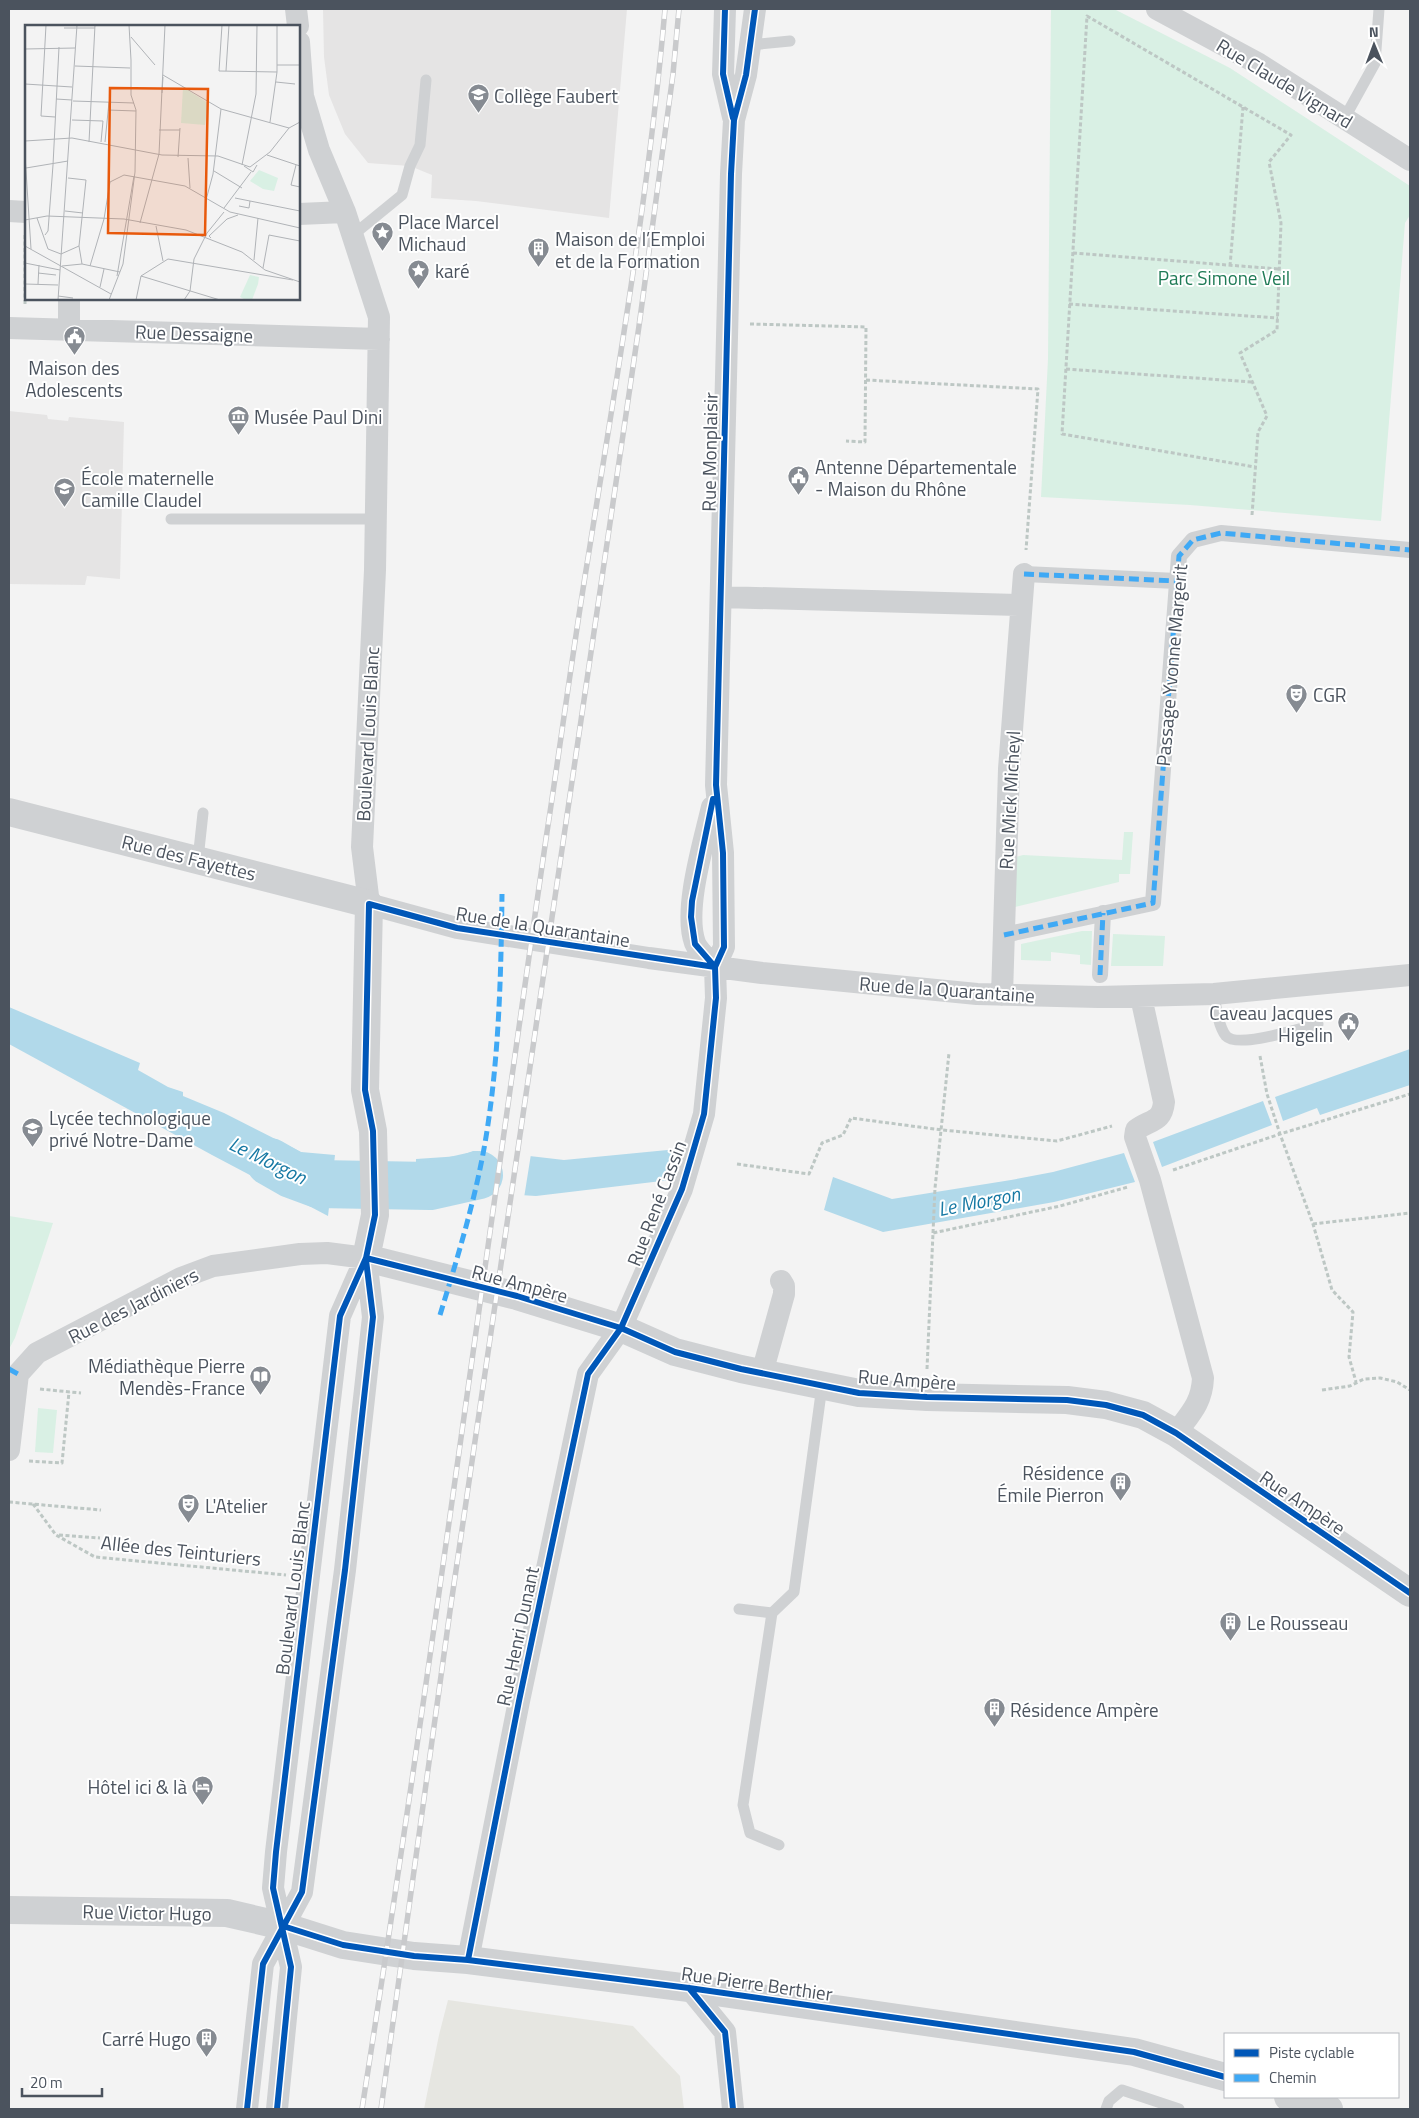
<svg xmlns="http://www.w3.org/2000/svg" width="1419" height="2118" font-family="'Titillium Web',sans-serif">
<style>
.commercial{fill:#e6e6e1}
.education{fill:#e5e4e4}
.green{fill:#d9f0e4}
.water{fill:#b1d9ea}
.pier{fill:#f3f3f3}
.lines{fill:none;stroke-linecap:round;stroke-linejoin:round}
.river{stroke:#b1d9ea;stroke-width:48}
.path{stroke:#bdc7c4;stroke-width:3;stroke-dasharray:4 2.5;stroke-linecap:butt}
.service{stroke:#cfd1d3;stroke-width:11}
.pedestrian{stroke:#cfd1d3;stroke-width:16}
.minor{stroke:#cfd1d3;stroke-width:22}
.tertiary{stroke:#cfd1d3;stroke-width:28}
.rail-casing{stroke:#c9cacc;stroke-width:5.5}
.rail{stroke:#fff;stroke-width:4;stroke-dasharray:11;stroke-linecap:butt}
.quiet{stroke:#3fa9f5;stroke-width:5;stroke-dasharray:10 5;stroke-linecap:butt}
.cycleway-casing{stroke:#fff;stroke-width:9}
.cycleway{stroke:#0057b8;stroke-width:6}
.labels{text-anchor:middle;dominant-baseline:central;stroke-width:4;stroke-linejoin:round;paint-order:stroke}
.street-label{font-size:19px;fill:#4b535e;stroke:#fff}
.poi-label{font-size:19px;fill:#4b535e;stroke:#fff;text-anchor:start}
.park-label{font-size:19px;fill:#1f7b56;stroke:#fff}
.water-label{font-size:20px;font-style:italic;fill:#1779a4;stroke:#fff}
.inset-road{fill:none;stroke:#b0b3b7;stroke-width:1}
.view{fill:#e8590c;fill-opacity:0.15;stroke:#e8590c;stroke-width:2.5}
.inset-edge{fill:none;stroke:#4b535e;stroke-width:2.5}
</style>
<rect width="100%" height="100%" fill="#f3f3f3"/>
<path class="commercial" d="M448,2000L633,2026L680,2076L684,2109H424L439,2035Z"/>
<path class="education" d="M323,9H627L609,218L476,201L431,198L432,175L410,166L368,163L345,134L329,95L324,57Z
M9,411L47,415L48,419L68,421L69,417L124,422L120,579L87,576L85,585L9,584Z"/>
<path class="green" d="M1051,9H1114L1230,68L1410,186V215L1405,223L1381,521L1190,505L1041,497L1048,359Z
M1124,832H1133L1130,874H1119V882L1011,908L1013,858L1023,855L1122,860Z
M1082,931H1092L1091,965L1080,964V955L1051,952V961L1021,960V944Z
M1113,934L1165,936L1163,966H1111Z
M9,1216L53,1223L15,1338L9,1349Z
M38,1408L57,1410L53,1453L35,1452Z"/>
<path class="water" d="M9,1007L140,1063L138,1070L168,1087L183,1092V1096L224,1113L301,1152L335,1155L328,1216L212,1155L9,1044Z
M1410,1049V1085L1320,1115L1317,1108L1283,1121L1275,1097Z
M1263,1101L1272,1125L1162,1167L1153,1142Z
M678,1149L670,1180L536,1196L476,1192L461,1193L459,1195L415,1208L416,1159L460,1156L473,1151H485L564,1160Z
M1124,1153L1135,1182L1054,1202L883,1232L824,1210L833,1177L892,1199L1011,1180L1053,1172Z"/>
<path class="pier" d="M479,1148L531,1154L524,1198L484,1195L489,1156L481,1195H469Z"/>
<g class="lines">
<path class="river" d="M270,1162L291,1174L318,1184L430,1186L479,1175"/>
<path class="path" d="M25,235V304
M1073,253L1279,269
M1230,266L1243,107
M1069,304L1278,318
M750,324L866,327L865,442L846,441
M1066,369L1252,382
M866,380L1038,389L1026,550
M1252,515L1258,432L1267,416L1240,353L1277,330L1281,223L1269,162L1291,135L1087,16L1062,434L1255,467
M1260,1056L1267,1094L1280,1134L1410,1094
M737,1164L809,1174L822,1143L843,1135L851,1118L942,1130L1057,1141L1112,1126
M1173,1170L1280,1134L1313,1224L1332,1290L1353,1312L1349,1357L1356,1382
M1313,1224L1410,1213
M933,1233L935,1188L949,1053
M927,1369L933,1233L1060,1206L1128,1187
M40,1389L81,1393
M1322,1390L1350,1386L1364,1379L1380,1378L1397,1382L1410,1390
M29,1461L62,1463L69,1392
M9,1502L101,1510
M33,1504L56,1535L95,1557L286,1575
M59,1535L100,1538"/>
<path class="service" d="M750,45L790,41
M1344,119L1375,63L1379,9
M353,235L402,195L410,166L420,145L426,80
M171,519H376
M198,859L203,813
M1214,994C1216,1007 1218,1026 1226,1036C1238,1049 1301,1028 1318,1024
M739,1609L772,1613L794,1592L822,1386
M772,1613L743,1805L750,1833L779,1845
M1106,2109L1109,2101L1122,2090L1179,2109"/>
<path class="pedestrian" d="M1024,574L1177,581
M1004,935L1153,903L1179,556L1193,540L1221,533L1410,550
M1100,975L1103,913"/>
<path class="minor" d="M296,9L298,26
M725,9L723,74L733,117
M1157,9L1259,64L1410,160
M299,42L303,96L319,150L345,212L379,317L375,570L362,847L369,904L457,928L649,958L762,973L977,994L1098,997L1214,994L1410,975
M9,211L26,212
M299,214L345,212
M69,299V329
M9,328L379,339
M721,597L1021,605
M712,807C704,842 683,910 695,943C698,951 709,960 715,967
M1002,995L1009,769L1024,574
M1141,997L1164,1102C1162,1123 1150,1119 1136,1130L1135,1137L1150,1180L1203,1378C1202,1403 1190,1414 1176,1433
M762,1373L784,1294V1286L781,1281
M9,1450L18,1374L37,1353L181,1278L213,1266L300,1254L327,1253L366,1258
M468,1960L519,1701L588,1374L621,1328L682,1189L704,1114L716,998L715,967L724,947L723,853L716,785L731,174L734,120L746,75L755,9
M689,1988L725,2032L733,2109
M247,2109L263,1964L302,1892L345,1570L373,1317L366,1258
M277,2109L291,1967L273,1888L276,1852L340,1316L365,1259"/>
<path class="tertiary" d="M9,812L369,904L365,1090L373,1131L375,1215L366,1258L517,1296L621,1328L675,1352L741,1369L859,1393L927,1397L1067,1400L1106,1405L1143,1415L1176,1433L1410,1593
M9,1910L227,1913L283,1926L343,1945L414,1956L468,1960L689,1988L1134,2052L1225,2077
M1288,2097L1329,2109"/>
<defs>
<path id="rail" d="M362,2109C429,1684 485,1258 547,832C561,741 573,649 588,558C617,375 649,193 665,9
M381,2109L450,1611L639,326L673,74L679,9"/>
</defs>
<use href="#rail" class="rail-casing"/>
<use href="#rail" class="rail"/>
<path class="quiet" d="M1024,574L1177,581
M1004,935L1153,903L1179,556L1193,540L1221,533L1410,550
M1100,975L1103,913
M440,1315C457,1259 475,1201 485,1143C499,1061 501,977 502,894
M9,1369L18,1374"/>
<defs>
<path id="cycleway" d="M725,9L723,74L733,118
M713,799L692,901L691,917L695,944L715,967
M366,1258L517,1296L621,1328L675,1352L741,1369L859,1393L927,1397L1067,1400L1106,1405L1143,1415L1176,1433L1410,1593
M283,1926L343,1945L414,1956L468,1960L689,1988L1134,2052L1225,2077
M468,1960L519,1701L588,1374L621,1328L682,1189L704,1114L716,998L715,967L724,947L723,853L716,785L731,174L734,120L746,75L755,9
M689,1988L725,2032L733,2109
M247,2109L263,1964L302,1892L345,1570L373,1317L366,1260
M277,2109L291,1967L273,1888L276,1852L340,1316L366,1258L375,1215L373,1131L365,1090L369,904L457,928L715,967"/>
</defs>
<use href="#cycleway" class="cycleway-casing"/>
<use href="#cycleway" class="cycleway"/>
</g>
<defs>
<symbol id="school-pin" viewBox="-11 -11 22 30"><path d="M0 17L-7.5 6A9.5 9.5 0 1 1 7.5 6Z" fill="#868b92" stroke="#fff"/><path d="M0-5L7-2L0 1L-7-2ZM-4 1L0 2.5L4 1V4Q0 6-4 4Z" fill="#fff"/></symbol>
<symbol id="sight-pin" viewBox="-11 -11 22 30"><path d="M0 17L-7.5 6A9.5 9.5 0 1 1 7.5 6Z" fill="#868b92" stroke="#fff"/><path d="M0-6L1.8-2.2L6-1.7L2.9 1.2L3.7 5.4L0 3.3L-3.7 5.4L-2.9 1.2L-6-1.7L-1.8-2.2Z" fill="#fff"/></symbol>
<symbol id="building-pin" viewBox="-11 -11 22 30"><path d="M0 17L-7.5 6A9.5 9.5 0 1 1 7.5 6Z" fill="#868b92" stroke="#fff"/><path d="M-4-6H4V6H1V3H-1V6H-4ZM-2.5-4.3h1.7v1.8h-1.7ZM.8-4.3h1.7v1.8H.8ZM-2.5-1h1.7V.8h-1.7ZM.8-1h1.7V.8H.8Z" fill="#fff"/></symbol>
<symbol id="civic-pin" viewBox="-11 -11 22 30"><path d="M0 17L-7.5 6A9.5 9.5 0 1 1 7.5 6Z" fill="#868b92" stroke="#fff"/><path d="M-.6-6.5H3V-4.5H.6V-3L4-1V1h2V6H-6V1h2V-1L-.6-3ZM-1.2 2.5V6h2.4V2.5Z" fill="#fff"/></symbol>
<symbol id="museum-pin" viewBox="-11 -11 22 30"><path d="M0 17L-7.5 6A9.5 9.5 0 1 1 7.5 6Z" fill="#868b92" stroke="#fff"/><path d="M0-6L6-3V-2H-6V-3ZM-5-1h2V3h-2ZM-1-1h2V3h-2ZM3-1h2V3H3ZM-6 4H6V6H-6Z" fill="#fff"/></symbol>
<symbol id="theatre-pin" viewBox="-11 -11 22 30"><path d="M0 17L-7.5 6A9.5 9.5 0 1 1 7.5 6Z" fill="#868b92" stroke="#fff"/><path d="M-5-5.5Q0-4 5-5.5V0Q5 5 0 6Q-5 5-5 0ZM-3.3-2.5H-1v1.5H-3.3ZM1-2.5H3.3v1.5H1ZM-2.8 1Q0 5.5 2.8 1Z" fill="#fff"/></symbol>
<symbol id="library-pin" viewBox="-11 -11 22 30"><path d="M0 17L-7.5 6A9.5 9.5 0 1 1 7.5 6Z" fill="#868b92" stroke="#fff"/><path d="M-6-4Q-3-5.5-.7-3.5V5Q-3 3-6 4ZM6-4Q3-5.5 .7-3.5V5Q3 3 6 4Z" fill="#fff"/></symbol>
<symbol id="hotel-pin" viewBox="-11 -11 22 30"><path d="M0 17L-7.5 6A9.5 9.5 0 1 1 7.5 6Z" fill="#868b92" stroke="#fff"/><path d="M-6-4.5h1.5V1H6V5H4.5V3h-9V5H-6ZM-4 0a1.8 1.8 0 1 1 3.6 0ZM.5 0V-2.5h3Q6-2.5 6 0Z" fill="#fff"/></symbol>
</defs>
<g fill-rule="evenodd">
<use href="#school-pin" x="466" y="82" width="25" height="34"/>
<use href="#sight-pin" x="370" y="220" width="25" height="34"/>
<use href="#building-pin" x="526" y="236" width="25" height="34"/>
<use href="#sight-pin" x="406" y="258" width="25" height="34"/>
<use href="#civic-pin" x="62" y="324" width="25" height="34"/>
<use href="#museum-pin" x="226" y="404" width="25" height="34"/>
<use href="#civic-pin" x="786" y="464" width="25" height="34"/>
<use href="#school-pin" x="52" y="476" width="25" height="34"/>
<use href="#theatre-pin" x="1284" y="682" width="25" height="34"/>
<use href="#civic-pin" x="1336" y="1010" width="25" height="34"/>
<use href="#school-pin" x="20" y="1116" width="25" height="34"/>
<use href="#library-pin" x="248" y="1364" width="25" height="34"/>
<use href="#building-pin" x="1108" y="1470" width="25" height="34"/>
<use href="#theatre-pin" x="176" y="1492" width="25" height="34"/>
<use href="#building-pin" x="1218" y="1610" width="25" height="34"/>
<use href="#building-pin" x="982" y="1696" width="25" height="34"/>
<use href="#hotel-pin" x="190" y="1774" width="25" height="34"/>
<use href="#building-pin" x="194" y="2026" width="25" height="34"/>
</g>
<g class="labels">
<g class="street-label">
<text transform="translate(1285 83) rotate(31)">Rue Claude Vignard</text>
<text transform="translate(194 333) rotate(2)">Rue Dessaigne</text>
<text transform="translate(709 452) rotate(-89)">Rue Monplaisir</text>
<text transform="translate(1171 665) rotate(-85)">Passage Yvonne Margerit</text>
<text transform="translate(367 734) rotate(-87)">Boulevard Louis Blanc</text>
<text transform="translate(1009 800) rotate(-87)">Rue Mick Micheyl</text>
<text transform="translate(189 857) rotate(14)">Rue des Fayettes</text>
<text transform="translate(543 926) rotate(9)">Rue de la Quarantaine</text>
<text transform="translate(947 989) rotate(4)">Rue de la Quarantaine</text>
<text transform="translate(656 1203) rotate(-69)">Rue René Cassin</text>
<text transform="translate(520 1283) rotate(15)">Rue Ampère</text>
<text transform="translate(133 1305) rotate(-27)">Rue des Jardiniers</text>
<text transform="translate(907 1379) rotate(4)">Rue Ampère</text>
<text transform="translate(1303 1502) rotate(34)">Rue Ampère</text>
<text transform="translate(181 1550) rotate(6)">Allée des Teinturiers</text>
<text transform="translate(292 1588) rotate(-83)">Boulevard Louis Blanc</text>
<text transform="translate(517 1636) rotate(-78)">Rue Henri Dunant</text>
<text transform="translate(147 1912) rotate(1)">Rue Victor Hugo</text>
<text transform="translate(757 1983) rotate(8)">Rue Pierre Berthier</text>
</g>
<g class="poi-label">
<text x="494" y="95">Collège Faubert</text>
<text x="398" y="221">Place Marcel<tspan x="398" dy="22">Michaud</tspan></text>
<text x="555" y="238">Maison de l’Emploi<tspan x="555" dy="22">et de la Formation</tspan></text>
<text x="435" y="270">karé</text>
<text x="74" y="367" text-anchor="middle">Maison des<tspan x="74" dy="22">Adolescents</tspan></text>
<text x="254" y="416">Musée Paul Dini</text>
<text x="815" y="466">Antenne Départementale<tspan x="815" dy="22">- Maison du Rhône</tspan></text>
<text x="81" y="477">École maternelle<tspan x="81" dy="22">Camille Claudel</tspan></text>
<text x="1313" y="694">CGR</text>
<text x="1333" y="1012" text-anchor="end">Caveau Jacques<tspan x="1333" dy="22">Higelin</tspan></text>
<text x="49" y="1117">Lycée technologique<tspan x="49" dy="22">privé Notre-Dame</tspan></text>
<text x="245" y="1365" text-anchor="end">Médiathèque Pierre<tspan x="245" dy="22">Mendès-France</tspan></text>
<text x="1104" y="1472" text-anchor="end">Résidence<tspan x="1104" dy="22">Émile Pierron</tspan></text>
<text x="205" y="1505">L'Atelier</text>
<text x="1247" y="1622">Le Rousseau</text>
<text x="1010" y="1709">Résidence Ampère</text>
<text x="187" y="1786" text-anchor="end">Hôtel ici &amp; là</text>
<text x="191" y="2038" text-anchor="end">Carré Hugo</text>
</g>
<g class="park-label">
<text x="1224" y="277">Parc Simone Veil</text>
</g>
<g class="water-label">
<text transform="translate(268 1160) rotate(26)">Le Morgon</text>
<text transform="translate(979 1201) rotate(-11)">Le Morgon</text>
</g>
</g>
<g transform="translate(25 25)">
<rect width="275" height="275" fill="#f3f3f3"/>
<path d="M158,62L183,78L180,100L156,98ZM234,145L253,153L249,166L238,164L225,156ZM225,250L234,252L233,259L227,275H221L215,272Z" fill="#d9f0e4"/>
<path class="inset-road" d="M21,0L16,91L30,92M104,0L106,35M197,0L194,46L252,47M39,3H70M106,12L130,40M0,24L50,23M252,40H275M50,41L105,43M201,46L204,0M138,50L196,84L264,103M251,57L270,59M0,59L47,62M137,68L138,52M31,74L47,75M48,76L109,78M83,85L111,86M47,95L78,96L76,117M245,97L252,47V0M134,105H155M0,116L47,113L137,130L193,131L225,142L245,127L264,103L275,97M64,117L70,0M80,117L84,77M0,130L6,224M242,130L275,141M153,132L155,103M163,133L165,163M217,140L231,69L232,0M271,140L266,160L275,162M219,141L228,147L232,140M1,143L43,136M189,146L217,163M43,153L61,155L54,221L57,239M210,173L275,186M181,175L188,149L196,84M214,181L224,183L225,176M199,183L226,147M40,186L58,188M12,193L23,224L36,229L54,221M0,195L22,191L99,194L161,205L217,227L240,245L275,257M115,198L134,129L140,0M131,201L138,236M20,210L23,206L28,140L34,22M186,213L184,211L202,194L213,190M0,221L86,269M229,235L233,193M0,238L35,245M37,241L57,239L95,247M65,241L79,194L85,157L99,150L160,161L205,187L275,203M238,243L244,210L275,216M13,248L31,250M92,251L109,151M116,251L143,234L268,255M116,251L195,275M0,259L33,260M13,259L14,240M75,262L79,244M33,271L48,273M33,275L52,0M84,275L98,239L110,147L111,85L106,70V35M111,275L116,251M159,275L165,266L169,234L182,208L199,187"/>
<path class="view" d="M85,63L183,64L180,210L83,208Z"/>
<rect width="275" height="275" class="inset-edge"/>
</g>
<rect width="1419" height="2118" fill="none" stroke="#4b535e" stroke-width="20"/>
<rect x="1224" y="2033" width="175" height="65" fill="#ffffff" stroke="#b7babf"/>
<rect x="1234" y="2049" width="25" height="8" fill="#0057b8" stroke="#b7babf"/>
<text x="1269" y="2058" font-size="15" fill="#4b535e">Piste cyclable</text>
<rect x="1234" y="2074" width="25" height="8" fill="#3fa9f5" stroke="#b7babf"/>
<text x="1269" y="2083" font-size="15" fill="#4b535e">Chemin</text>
<g transform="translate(1374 45) rotate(359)" stroke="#ffffff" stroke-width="4" paint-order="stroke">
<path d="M0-4L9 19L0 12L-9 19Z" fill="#4b535e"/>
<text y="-8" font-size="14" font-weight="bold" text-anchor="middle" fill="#4b535e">N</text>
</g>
<path d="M22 2088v8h80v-8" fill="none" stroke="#4b535e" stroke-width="2.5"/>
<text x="30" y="2088" font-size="15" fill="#4b535e" stroke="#ffffff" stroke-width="4" paint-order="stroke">20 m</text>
</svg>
